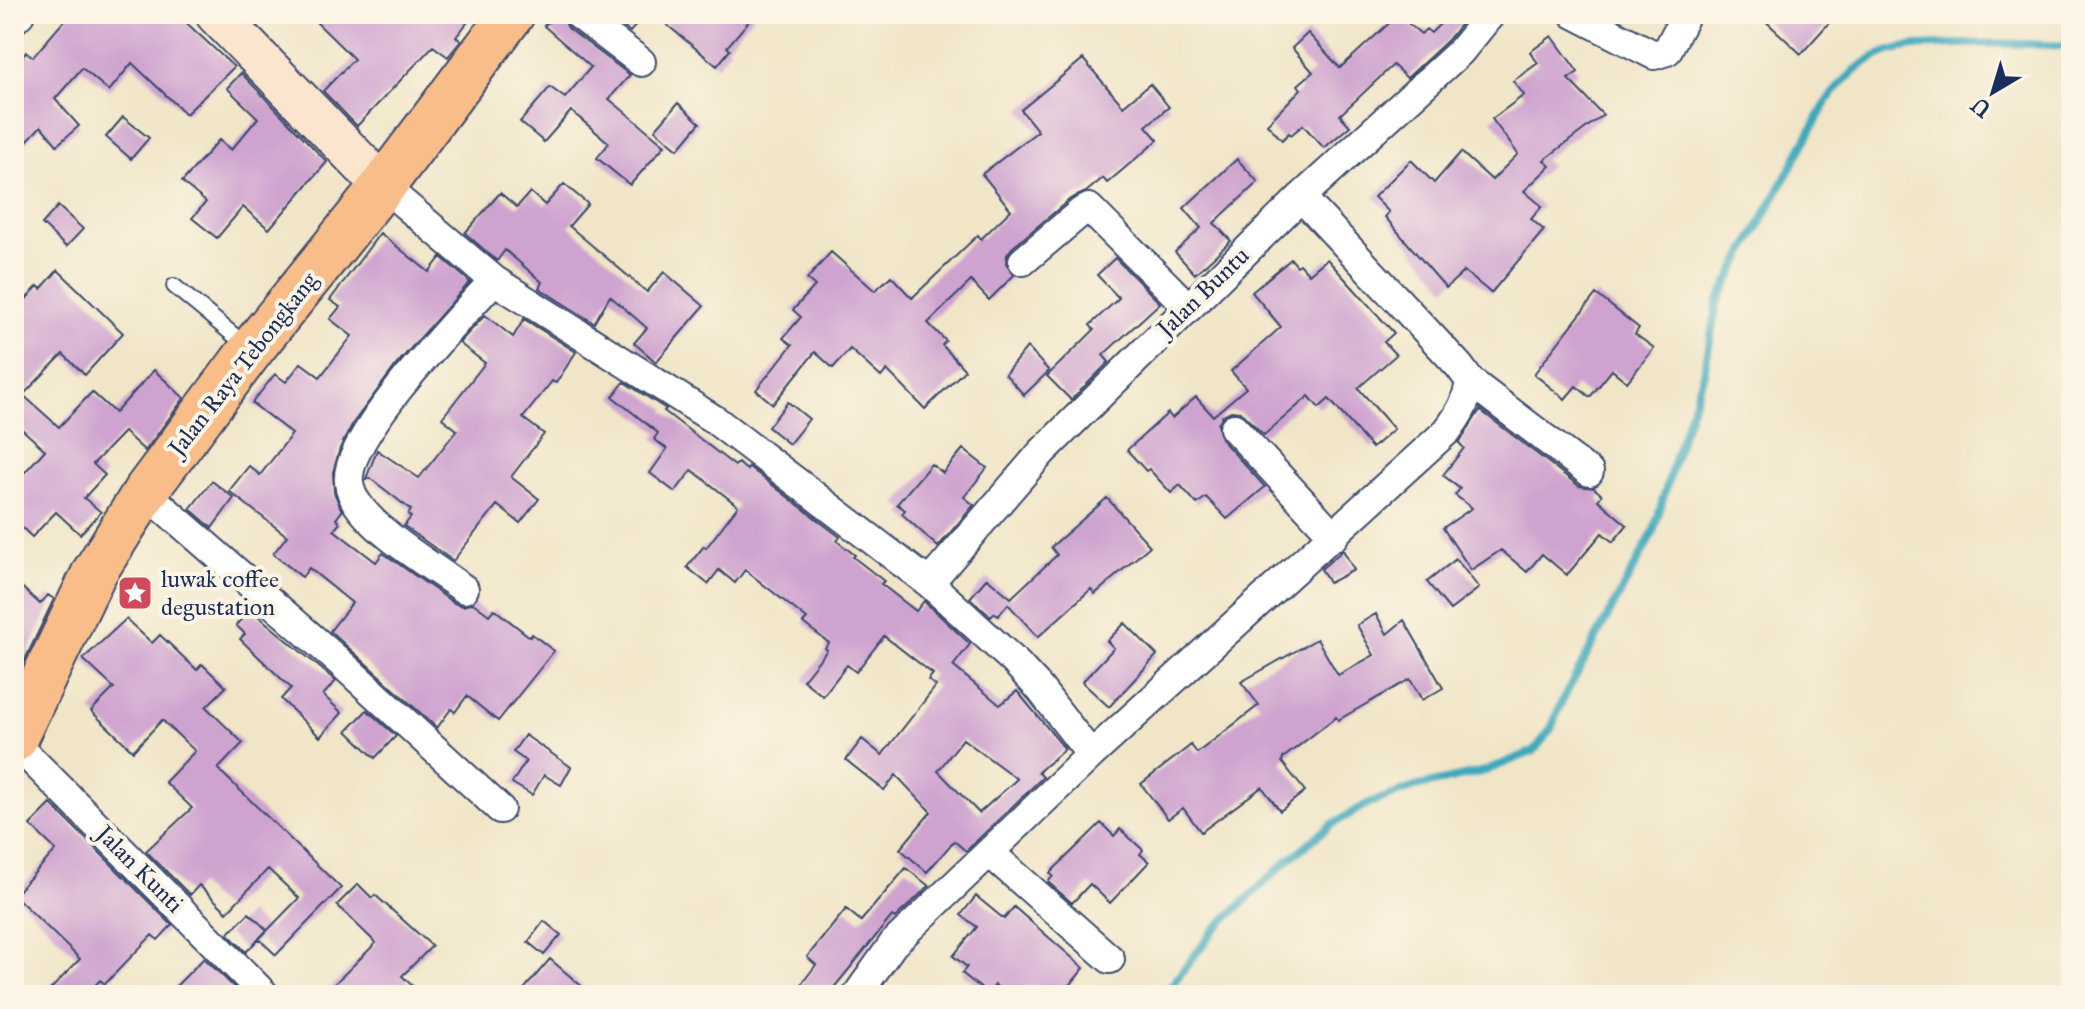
<svg xmlns="http://www.w3.org/2000/svg" width="2085" height="1009" font-family="'IM FELL Great Primer',serif">
<style>
.lines{fill:none;stroke-linecap:round;stroke-linejoin:round}
.stream{stroke:#3ea9bd;stroke-width:8}
.building{fill:#cea3cf;fill-rule:evenodd}
.lane-casing{stroke:#3b4a6e;stroke-width:18}
.street-casing{stroke:#3b4a6e;stroke-width:32}
.secondary-casing{stroke:#3b4a6e;stroke-width:44}
.primary-casing{stroke:#3b4a6e;stroke-width:48}
.lane{stroke:#fff;stroke-width:14}
.street{stroke:#fff;stroke-width:28}
.secondary{stroke:#fce5cf;stroke-width:40}
.primary{stroke:#f8bd88;stroke-width:44}
.labels{text-anchor:middle;dominant-baseline:central;stroke-width:8;stroke-linejoin:round;paint-order:stroke}
.street-label{font-size:24px;fill:#1b2f5e;stroke:#fcf5e5}
.poi-label{font-size:24px;fill:#1b2f5e;stroke:#fcf5e5;text-anchor:start}
</style>
<rect width="100%" height="100%" fill="#fcf5e5"/>
<filter id="ink" filterUnits="userSpaceOnUse"><feTurbulence type="fractalNoise" baseFrequency=".0125" numOctaves="2"/><feDisplacementMap in="SourceGraphic" scale="16" xChannelSelector="R" yChannelSelector="G"/><feConvolveMatrix kernelMatrix="1 2 1 2 8 2 1 2 1" color-interpolation-filters="sRGB"/></filter>
<filter id="wash" filterUnits="userSpaceOnUse"><feTurbulence type="fractalNoise" baseFrequency=".006" numOctaves="4" result="noise"/><feDisplacementMap in="SourceGraphic" scale="32" xChannelSelector="R" yChannelSelector="G"/><feGaussianBlur stdDeviation="1.8" result="paint"/><feColorMatrix in="noise" values="0 0 0 0 0 0 0 0 0 0 0 0 0 0 0 0 0 1.4 0 .05"/><feComposite in="paint" operator="in"/></filter>
<g filter="url(#wash)">
<rect width="100%" height="100%" fill="#f0e5c7"/>
<g class="lines">
<path class="stream" d="M1164,995L1215,929L1287,861L1331,825L1369,803L1415,787L1485,771L1534,751L1551,729L1561,703L1653,533L1678,447L1704,374L1717,303L1827,101C1842,82 1860,62 1884,53C1901,46 1921,46 1939,45C1984,42 2027,44 2071,46"/>
</g>
<g id="blocks">
<path class="building" d="M70,14H177L234,67L186,114L132,63L109,91L82,68L55,99L79,126L57,145L41,126L14,155V66L26,52L33,57Z
M308,14H474L456,37L461,41L448,57L433,46L357,126L323,91L354,59Z
M555,14H561L568,28L630,75L609,99L665,145L630,185L597,158L609,143L571,111L544,142L520,122L550,87L565,98L591,67L544,26Z
M611,14H646L630,32L609,16Z
M654,14H755L727,47L730,50L717,66Z
M1450,14H1459L1465,19L1448,40L1407,78L1393,65L1340,115L1350,126L1324,148L1303,125L1291,135L1289,133L1282,140L1267,124L1301,89L1298,85L1313,72L1292,48L1308,33L1340,68L1398,15L1421,34L1426,29L1431,33Z
M1758,14H1837L1801,54Z
M1552,36L1578,72L1568,79L1603,115L1544,160L1550,166L1524,191L1542,206L1531,219L1544,230L1491,293L1464,271L1446,288L1385,217L1389,212L1374,197L1411,160L1434,183L1461,152L1492,180L1518,154L1492,119L1524,95L1513,81L1538,63L1530,52Z
M1083,59L1123,106L1150,84L1169,107L1146,126L1158,140L1107,183L1103,178L1086,192L1070,199L1012,248L1007,255L1006,263L1014,275L989,300L971,281L928,323L946,341L942,345L965,370L925,409L887,370L881,377L850,349L833,368L815,352L773,404L756,390L792,345L783,338L801,317L793,310L815,286L807,279L831,252L875,291L891,276L912,298L978,235L981,239L1011,210L982,174L1038,131L1021,110Z
M241,73L327,162L269,229L243,207L217,238L192,218L206,202L182,182L219,140L231,150L258,118L227,88Z
M678,103L700,123L678,149L655,130Z
M123,117L149,138L131,159L106,137Z
M1237,159L1258,182L1214,223L1231,241L1195,274L1175,252L1201,228L1184,208Z
M564,184L588,204L569,226L647,292L664,272L704,306L656,362L634,343L647,328L610,296L594,323L539,288L542,282L505,250L497,261L465,233L500,193L517,207L530,192L545,205Z
M58,206L83,229L66,247L42,224Z
M380,233L429,272L441,257L470,282L397,364L353,423L340,448L333,472L334,492L342,511L336,519L340,523L334,530L376,562L383,553L454,603L463,606L473,603L489,615L494,609L530,637L532,634L554,651L498,721L467,696L455,712L451,709L437,728L330,631L352,603L309,568L302,577L273,554L287,536L229,491L249,466L260,475L292,434L252,403L275,374L286,382L301,363L320,377L352,336L330,319L340,307L330,300Z
M1115,258L1160,303L1103,355L1109,362L1071,400L1047,376L1094,330L1090,325L1119,298L1097,275Z
M1291,259L1297,266L1300,264L1309,274L1327,259L1394,333L1384,342L1396,355L1358,388L1394,429L1372,448L1329,399L1319,408L1309,396L1264,435L1240,412L1231,411L1223,415L1218,424L1221,439L1265,487L1227,519L1206,497L1197,504L1180,485L1171,493L1149,469L1146,471L1127,450L1168,413L1172,418L1196,397L1213,416L1246,388L1231,371L1281,327L1252,292Z
M58,270L123,333L85,375L63,354L23,395L59,427L92,392L115,413L154,370L184,398L145,451L124,432L93,464L105,475L84,498L101,512L80,534L56,512L32,537L14,520V484L45,450L14,422V312L38,286L41,289Z
M1596,294L1639,328L1635,334L1654,348L1627,382L1612,370L1590,397L1576,386L1565,399L1534,374Z
M485,315L513,337L524,319L576,352L556,383L552,381L523,418L544,434L511,477L539,499L520,523L497,505L453,561L404,526L411,517L408,515L411,510L370,478L366,479L377,450L419,478L457,430L442,418L485,363L459,343Z
M1027,347L1049,371L1024,395L1005,374Z
M624,382L666,409L664,411L735,466L738,463L747,470L749,467L840,537L837,541L855,555L853,557L884,581L881,584L916,611L924,601L970,644L953,666L1000,705L1017,691L1065,749L1038,772L1043,777L966,851L954,841L927,872L900,849L931,812L896,775L884,790L846,760L862,739L882,755L936,686L928,680L933,674L884,636L856,672L847,665L823,696L803,680L827,650L825,648L829,643L803,623L807,619L745,570L735,583L719,570L708,584L687,567L704,546L706,548L738,506L692,470L675,492L650,473L667,449L654,439L658,433L613,397ZM963,739L1017,779L979,813L938,771Z
M788,402L809,419L789,444L768,427Z
M1480,410L1579,486L1594,488L1602,495L1598,500L1627,525L1613,542L1602,533L1567,575L1542,554L1527,572L1501,550L1471,570L1443,528L1472,508L1455,495L1460,489L1443,475L1464,448L1459,443Z
M963,449L987,468L964,497L974,505L938,547L902,514L905,510L897,504L931,464L943,473Z
M212,481L234,498L212,528L190,509Z
M1107,498L1150,546L1095,594L1091,589L1038,637L1008,604L998,616L994,613L991,617L970,598L987,578L1011,598L1057,555L1051,547Z
M1343,550L1354,570L1329,583L1321,569Z
M1456,559L1479,588L1450,610L1427,582Z
M14,580L40,604L48,595L54,599L22,666L14,676Z
M251,610L336,681L323,695L342,713L320,737L281,699L291,688L240,639L245,634L236,625Z
M1376,614L1387,634L1404,620L1443,688L1422,700L1410,679L1338,720L1336,717L1283,758L1282,762L1305,791L1280,811L1262,787L1201,832L1183,808L1168,819L1141,784L1191,745L1197,753L1259,705L1241,682L1317,639L1338,675L1374,655L1357,625Z
M126,619L152,643L160,635L197,670L202,664L226,687L206,707L243,743L218,769L341,888L276,955L259,939L299,898L268,869L227,912L199,885L190,895L146,851L192,808L165,782L195,751L162,720L133,751L91,711L114,688L83,659Z
M1125,623L1157,655L1109,707L1082,682L1114,648L1107,641Z
M367,710L396,736L375,758L347,731Z
M525,735L571,767L561,785L544,775L532,795L512,783L526,761L513,752Z
M51,804L172,925L158,940L152,935L105,984L100,980L86,995H45L80,959L14,895L56,850L30,825Z
M1101,823L1114,836L1120,829L1143,850L1140,854L1149,862L1110,903L1090,884L1072,903L1048,882L1053,876L1050,873Z
M906,868L929,886L895,918L892,916L828,995H793L816,965L807,957L846,909L861,921Z
M358,884L372,898L375,895L432,946L402,976L422,995H323L376,943L337,905Z
M976,896L1004,919L1014,907L1084,968L1062,995H1007L995,985L988,994L962,973L967,967L953,956L977,927L961,915Z
M249,913L267,930L246,952L228,934Z
M544,921L561,935L544,955L528,942Z
M204,958L237,990L232,995H167Z
M550,959L592,995H519Z"/>
</g>
</g>
<g filter="url(#ink)">
<use href="#blocks" fill-opacity="0" stroke="#3b4a6e" stroke-width="2"/>
<g class="lines">
<defs>
<path id="lane" d="M174,286L248,347"/>
<path id="street" d="M578,14L641,62
M1574,14L1654,55L1667,51L1686,14
M14,20L20,14
M383,186L494,280L715,420L929,583L1014,661L1040,689L1091,755
M1023,261L1081,212L1089,208L1187,306
M1470,381L1589,472
M1234,428L1334,536
M145,492L342,664L500,809
M929,583L1042,452L1301,197L1460,52L1491,14
M464,589C432,566 374,532 355,500C351,494 348,483 349,476C352,429 460,318 494,280
M14,742L265,995
M990,853L1110,959
M857,995L893,944L1091,755L1447,431C1459,415 1467,402 1470,381L1459,366L1301,197"/>
<path id="secondary" d="M216,14L383,186"/>
<path id="primary" d="M14,740L94,573L145,492L251,350L383,186L512,14"/>
</defs>
<use href="#lane" class="lane-casing"/>
<use href="#street" class="street-casing"/>
<use href="#secondary" class="secondary-casing"/>
<use href="#primary" class="primary-casing"/>
<use href="#lane" class="lane"/>
<use href="#street" class="street"/>
<use href="#secondary" class="secondary"/>
<use href="#primary" class="primary"/>
</g>
</g>
<defs>
<symbol id="sight-square" viewBox="-11 -11 22 22"><rect x="-9" y="-9" width="18" height="18" rx="4" fill="#d1495b" stroke="#fcf5e5"/><path d="M0-6L1.8-2.2L6-1.7L2.9 1.2L3.7 5.4L0 3.3L-3.7 5.4L-2.9 1.2L-6-1.7L-1.8-2.2Z" fill="#fff"/></symbol>
</defs>
<g fill-rule="evenodd">
<use href="#sight-square" x="115" y="573" width="40" height="40"/>
</g>
<g class="labels">
<g class="street-label">
<text transform="translate(1203 292) rotate(-44)">Jalan Buntu</text>
<text transform="translate(243 364) rotate(-52)">Jalan Raya Tebongkang</text>
<text transform="translate(140 869) rotate(45)">Jalan Kunti</text>
</g>
<g class="poi-label">
<text x="161" y="579">luwak coffee<tspan x="161" dy="28">degustation</tspan></text>
</g>
</g>
<rect width="2085" height="1009" fill="none" stroke="#fcf5e5" stroke-width="48"/>
<g transform="translate(1993 92) rotate(218)" stroke="#fcf5e5" stroke-width="6" paint-order="stroke">
<path d="M0-6L14 30L0 20L-14 30Z" fill="#1b2f5e"/>
<text y="-12" font-size="22" font-weight="bold" text-anchor="middle" fill="#1b2f5e">U</text>
</g>
</svg>
